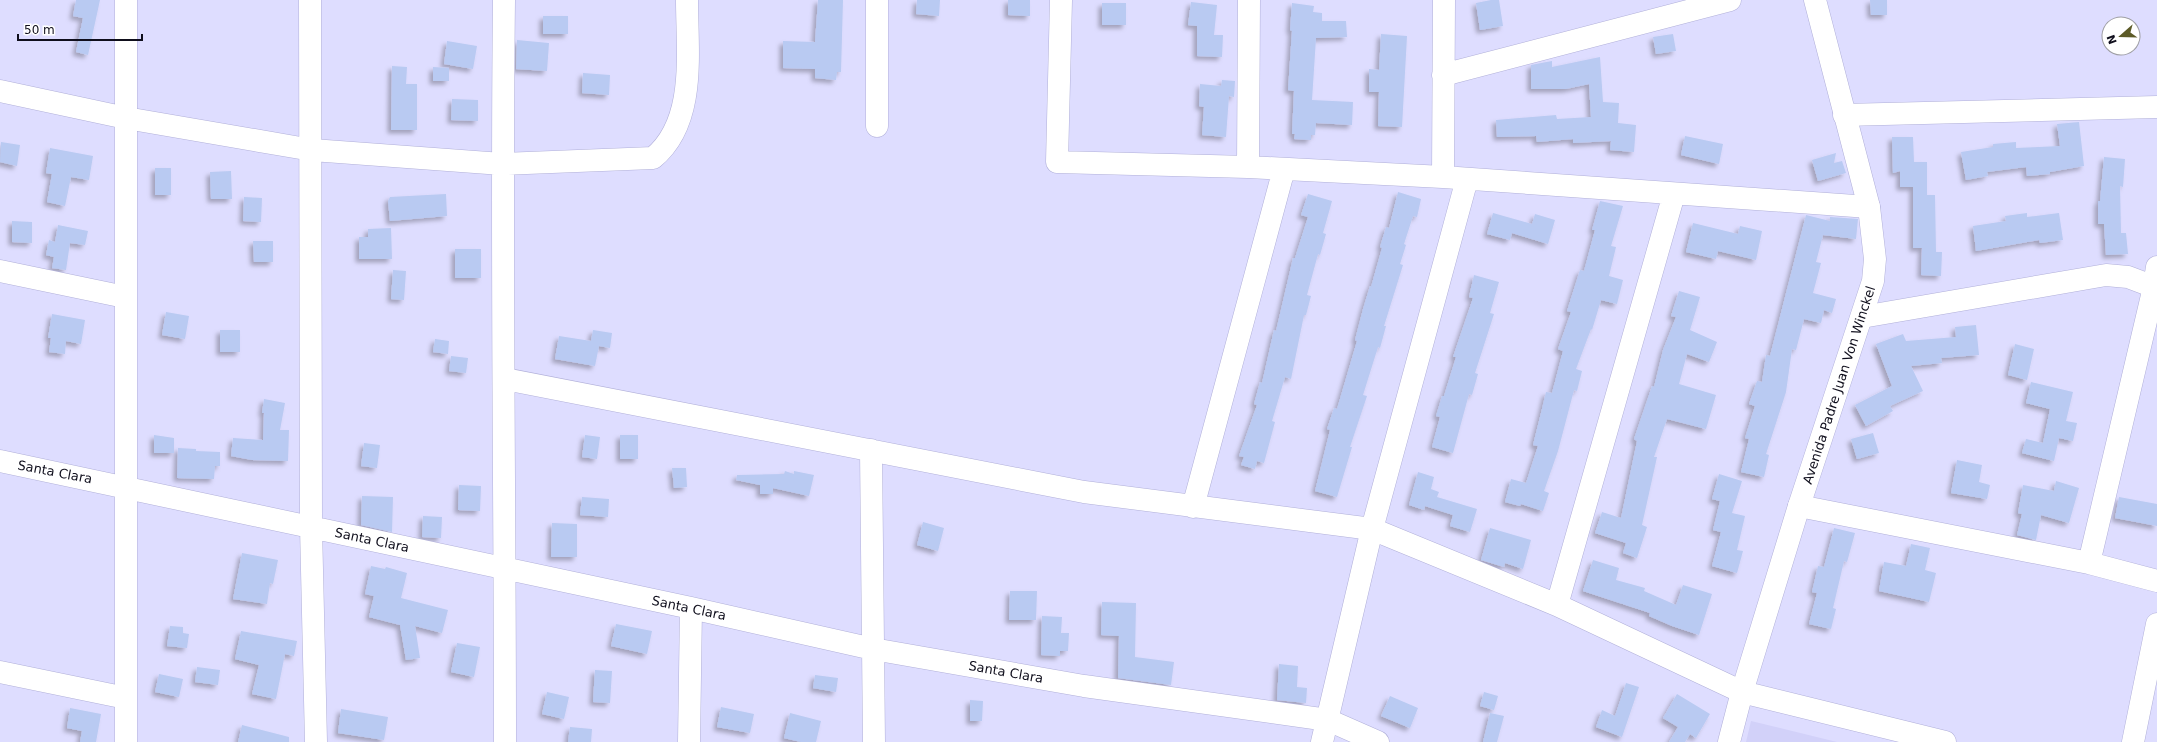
<svg xmlns="http://www.w3.org/2000/svg" width="2157" height="742" font-family="'DejaVu Sans',sans-serif">
<style>
.built{fill:#d2d1f9}
.building{fill:#b9caf2;filter:url(#shadow)}
.lines{fill:none;stroke-linecap:round;stroke-linejoin:round}
.minor-casing{stroke:#b1b0d9;stroke-width:23}
.major-casing{stroke:#b1b0d9;stroke-width:23}
.minor{stroke:#fff;stroke-width:22}
.major{stroke:#fff;stroke-width:22}
.labels{text-anchor:middle;dominant-baseline:central;stroke-width:3;stroke-linejoin:round;paint-order:stroke}
.street-label{font-size:13px;fill:#0f0e1c;stroke:#fff}
</style>
<defs>
<filter id="shadow"><feDropShadow dx="-3.5" dy="3.5" stdDeviation="2" flood-color="#0004"/></filter>
</defs>
<rect width="100%" height="100%" fill="#deddff"/>
<path class="built" d="M1751,721L1837,742H1746Z"/>
<path class="building" d="M76,0H100L88,55L76,52L83,18L73,16Z
M818,0H843L841,72H837L836,80L815,78V69L783,68V41L815,42Z
M917,0H940L939,16L916,14Z
M1008,0H1030V16L1008,15Z
M1491,0H1499L1503,26L1480,30L1476,3Z
M1870,0H1887V15H1871Z
M1191,2L1217,5L1214,35H1223L1222,57L1197,56V26L1188,25Z
M1102,3H1126V25H1102Z
M1292,3L1314,6L1313,12L1322,13V21H1346L1347,37L1316,38L1312,100L1353,102L1352,125L1316,123L1315,135H1311V140L1294,139L1295,134H1292L1294,91L1288,90L1292,31L1290,30Z
M543,16H568V34H543Z
M1381,34L1407,36L1402,127L1378,126L1379,92H1369V69L1379,70Z
M1673,34L1676,51L1656,54L1653,37Z
M517,40L549,43L547,71L516,69Z
M447,41L477,46L473,69L444,64Z
M1600,57L1603,102L1619,103L1618,123L1636,125L1634,152L1610,150L1611,141L1573,143V139L1537,142L1536,136L1497,137L1496,120L1556,115L1557,119L1591,117L1589,84L1566,89H1531V65L1552,61V67Z
M392,66L407,67L406,84H417V130H391Z
M433,67L449,68V81H433Z
M583,73L610,75L609,95L582,93Z
M1222,80L1235,81L1234,97L1229,96L1226,137L1202,135L1204,107L1199,106L1200,84L1221,86Z
M452,99L478,100V121L451,120Z
M2079,122L2084,166L2050,172V174L2027,176L2026,167L1987,172L1988,176L1966,180L1961,152L1993,147V144L2016,142V148L2060,146L2057,124Z
M1685,136L1723,144L1719,164L1681,155Z
M1892,137H1913L1914,162H1927V195H1935L1936,252H1942L1941,276L1921,275L1922,248H1913V187H1900V171L1893,173Z
M1,142L20,145L17,166L0,162Z
M50,148L93,156L89,180L71,177L65,206L47,202L52,174L46,173Z
M1836,153L1834,163L1842,161L1846,173L1818,181L1812,160Z
M2104,157L2125,159L2123,187L2120,186L2121,233H2126L2128,254L2106,255L2104,224H2098V201H2100Z
M155,168H171V195H155Z
M231,171L232,199H211L210,172Z
M1398,192L1421,199L1417,217L1413,216L1404,244L1406,245L1400,264L1403,265L1384,326H1386L1380,348L1378,347L1363,395L1367,396L1350,447H1352L1337,497L1315,491L1330,430L1327,429L1334,408L1337,409L1357,341L1355,340L1363,309L1370,286L1371,287L1382,248L1380,247L1386,227L1389,228Z
M446,194L447,216L390,221L388,201L390,197Z
M1308,194L1332,201L1323,233L1326,234L1320,255L1318,254L1307,295L1311,296L1306,315H1304L1291,379L1285,377L1272,421L1275,422L1264,463L1257,461L1255,469L1241,465L1244,457L1239,456L1257,405L1254,404L1260,382L1262,383L1274,330L1276,331L1293,258H1295L1308,217L1301,215Z
M244,197L262,198L261,222L243,221Z
M1600,201L1623,206L1611,246L1616,247L1609,276L1623,280L1617,304L1601,300L1592,330L1591,329L1576,369L1582,371L1577,391L1574,390L1558,451L1544,491L1549,493L1543,511L1521,504L1520,506L1505,502L1511,479L1526,483L1538,446L1533,445L1541,413L1546,392L1552,393L1563,351L1558,349L1571,312L1567,311L1580,270L1584,271L1595,230H1592Z
M1493,213L1532,224L1535,214L1555,220L1548,244L1512,233L1510,240L1487,234Z
M2027,213V217L2059,213L2063,240L2040,243L2039,240L1976,251L1973,226L2006,221L2005,216Z
M1806,215L1830,221V217L1858,219L1856,239L1823,235L1816,262L1821,263L1813,293L1836,299L1832,313L1824,310L1821,323L1804,319L1796,350L1792,349L1786,392L1766,454L1769,455L1764,477L1741,472L1749,439L1745,438L1755,406L1749,404L1757,381L1762,382L1766,355L1770,356Z
M12,221L32,222V243L12,242Z
M1693,223L1738,234L1740,226L1762,231L1756,260L1718,251L1716,259L1686,252Z
M58,225L88,231L85,245L70,243L66,270L52,268L54,257L46,255L49,240L55,242Z
M391,228L392,259H359V237H368V229Z
M253,241H273V262H254Z
M455,249H481V278H455Z
M393,270L406,271L404,300L391,299Z
M1474,275L1499,282L1490,313L1494,314L1475,373L1478,374L1472,395L1469,394L1453,453L1432,447L1440,417L1436,416L1442,396H1444L1456,357H1453L1473,298L1469,297Z
M1679,291L1700,297L1690,330L1717,342L1709,362L1687,354L1679,384L1716,395L1706,429L1667,419L1654,457H1657L1642,525L1647,527L1637,558L1623,553L1626,543L1595,533L1602,512L1621,518L1637,441L1634,439L1652,386L1654,387L1663,350L1676,317L1671,316Z
M166,312L189,316L185,339L162,335Z
M52,314L85,320L81,344L66,341L65,354L49,352L51,338H48Z
M1976,325L1979,355L1941,358L1942,363L1911,366L1923,391L1890,406L1893,411L1866,426L1855,405L1892,386L1876,344L1903,334L1906,341L1956,337L1955,327Z
M220,330H240V352H220Z
M593,330L612,333L610,348L599,346L595,366L555,359L559,336L591,341Z
M435,339L449,341L448,354L433,352Z
M2015,344L2034,349L2027,380L2008,375Z
M451,356L468,358L466,373L449,371Z
M2031,382L2073,392L2066,421L2077,423L2073,441L2059,438L2054,461L2022,453L2026,439L2043,443L2050,409L2026,403Z
M264,399L285,403L280,430H289L288,461L252,460L231,456L233,438L263,440L264,413H262Z
M1873,433L1879,453L1857,459L1851,439Z
M154,435L174,438V453H154Z
M585,435L600,437L597,459L582,457Z
M620,435H638V459H620Z
M364,443L380,445L377,468L361,466Z
M178,448L196,449V451L220,452V466H215L214,479L177,478Z
M1957,460L1982,465L1979,482L1990,485L1987,499L1951,493Z
M672,468H686L687,487L674,488Z
M785,471L794,474V471L814,475L809,496L773,488V494H760V485L736,480L737,475L784,474Z
M1418,472L1434,477L1431,489L1439,492L1437,497L1477,509L1470,532L1450,526L1453,515L1425,506L1424,510L1409,505Z
M1719,474L1742,481L1732,513L1745,516L1737,550L1743,551L1737,573L1712,566L1721,532L1713,530L1720,501L1712,499Z
M2056,481L2079,488L2069,523L2041,515L2036,540L2017,535L2022,514L2018,513L2023,485L2054,491Z
M459,485L481,486L480,511L458,510Z
M362,496L393,497L392,532L361,525Z
M582,497L609,499L608,517L580,515Z
M2119,497L2157,504V526L2115,518Z
M423,516L442,517L441,538L422,537Z
M923,522L944,528L938,551L917,545Z
M552,523L577,524V557H551Z
M1490,528L1531,540L1523,569L1505,563L1504,567L1481,560Z
M1834,528L1855,533L1847,562L1844,561L1833,608L1836,609L1831,629L1809,624L1817,593L1812,592L1818,566L1824,567Z
M1911,544L1930,548L1925,570L1936,573L1929,602L1879,591L1884,562L1906,566Z
M242,553L278,560L273,584L270,583L267,604L233,599Z
M1593,560L1619,568L1616,580L1645,588L1644,591L1676,605L1683,585L1712,594L1699,635L1672,626L1649,616L1650,613L1583,591Z
M371,566L385,569L386,567L407,573L401,598L448,610L442,633L415,626L420,658L406,660L400,625L369,617L374,596L365,594Z
M1010,591H1037L1036,620H1009Z
M1102,602L1136,603L1135,657L1174,662L1171,685L1118,678L1119,636L1101,635Z
M1042,616L1062,617L1061,633H1069L1068,651H1060V656L1041,655Z
M616,624L652,631L647,654L611,646Z
M170,626L183,627V633L189,634L187,648L167,646Z
M241,631L297,641L294,656L285,654L276,699L252,694L259,665L235,659Z
M457,643L480,647L474,677L451,672Z
M1279,664L1298,666L1297,687L1307,688L1306,703L1277,700Z
M197,667L220,670L218,685L195,682Z
M595,670L612,671L610,703L593,702Z
M159,674L183,679L179,697L155,692Z
M815,675L838,678L836,692L813,688Z
M1626,683L1639,687L1622,737L1596,727L1602,710L1615,716Z
M547,692L569,697L564,719L542,714Z
M1484,692L1498,696L1494,710L1480,706Z
M1677,694L1710,714L1696,738L1690,734L1685,742H1669L1678,727L1663,718Z
M1390,696L1418,708L1410,728L1381,716Z
M970,700L983,701L982,721H970Z
M721,707L754,714L750,733L717,727Z
M70,708L101,714L96,742H80L82,731L67,728Z
M341,709L388,717L384,740L338,733Z
M790,713L821,721L816,742H801L784,738Z
M1490,713L1504,716L1497,742H1483Z
M242,725L289,737V742H238Z
M570,727L592,729L591,742H568Z"/>
<g class="lines">
<defs>
<path id="minor" d="M310,0L311,527L316,742
M504,0C501,247 505,495 505,742
M1061,0L1057,162L1248,167L1443,177L1869,207
M1443,75L1730,0
M0,91L126,118L312,150L502,164L653,158C697,122 687,52 687,0
M1844,115L2157,107
M877,126V0
M1248,167L1249,0
M1443,177L1444,0
M0,271L125,297
M1862,317L2106,275L2128,277L2157,288
M505,379L1084,492L1372,529L1557,605L1742,692
M871,450L874,742
M0,461L691,608L873,649L1084,686L1328,720L1378,742
M1799,506L2089,563L2157,581
M1193,507L1284,169
M2089,563L2154,287L2157,267
M1557,605L1674,194
M0,672L126,698
M126,742V0
M689,742L691,608
M1322,742L1372,529L1467,179
M2133,742L2157,624"/>
<path id="major" d="M1742,692L1945,742
M1729,742L1742,692L1799,506L1873,281L1875,259L1869,207L1815,0"/>
</defs>
<use href="#minor" class="minor-casing"/>
<use href="#major" class="major-casing"/>
<use href="#minor" class="minor"/>
<use href="#major" class="major"/>
</g>
<g class="labels">
<g class="street-label">
<text transform="translate(1839 385) rotate(-72)">Avenida Padre Juan Von Winckel</text>
<text transform="translate(55 472) rotate(11)">Santa Clara</text>
<text transform="translate(372 540) rotate(12)">Santa Clara</text>
<text transform="translate(689 608) rotate(12)">Santa Clara</text>
<text transform="translate(1006 672) rotate(10)">Santa Clara</text>
</g>
</g>
<g transform="translate(2121 36) rotate(250)"><circle r="19" fill="#ffffff" stroke="#9f9fa4"/>
<path d="M0-3L7 15L0 10L-7 15Z" fill="#5c5a27"/>
<text y="-6" font-size="11" font-weight="bold" text-anchor="middle" fill="#0f0e1c">N</text>
</g>
<path d="M18 34v6h124v-6" fill="none" stroke="#0f0e1c" stroke-width="2"/>
<text x="24" y="34" font-size="12" fill="#0f0e1c" stroke="#ffffff" stroke-width="3" paint-order="stroke">50 m</text>
</svg>
